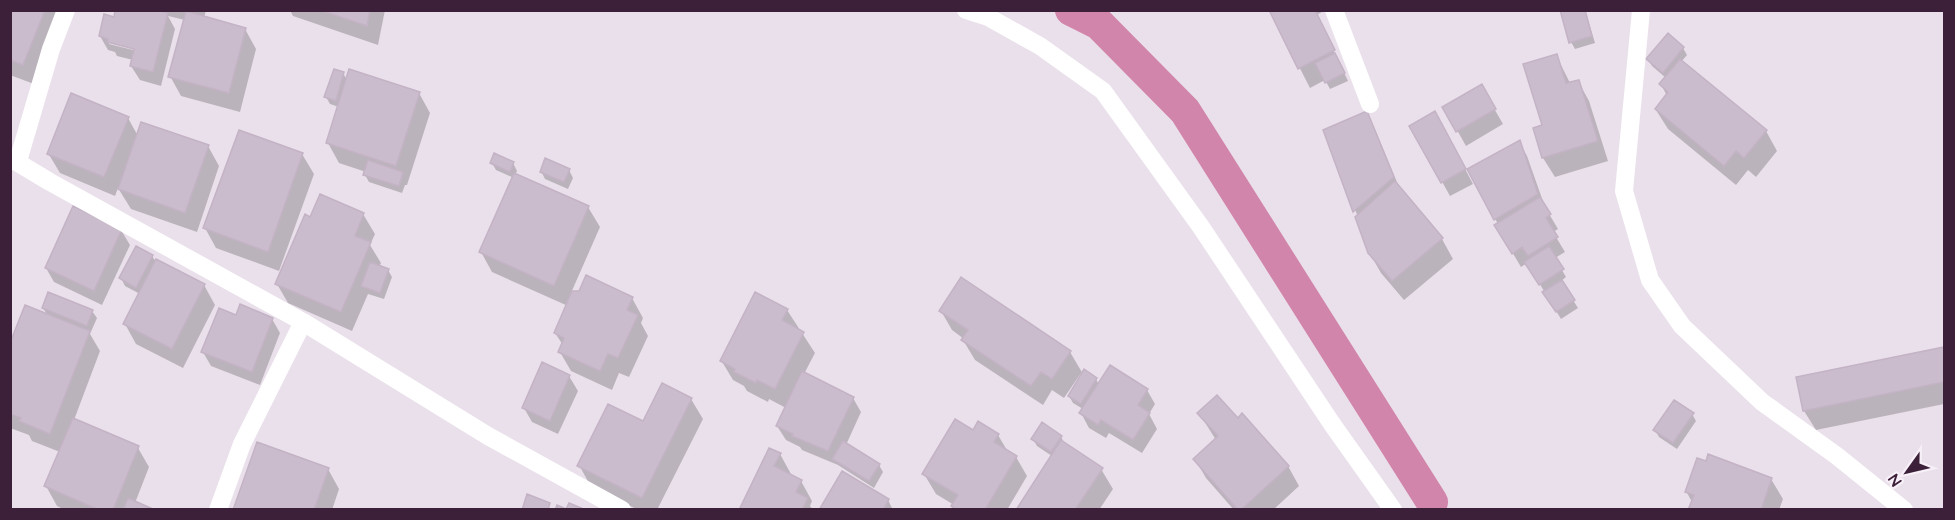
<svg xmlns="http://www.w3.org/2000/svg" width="1955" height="520" font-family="Quicksand,sans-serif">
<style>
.shadow{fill:#0003;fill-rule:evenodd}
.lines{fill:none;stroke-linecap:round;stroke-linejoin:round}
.canal{stroke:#d285aa;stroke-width:32}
.building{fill:#cabccc;stroke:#c4b2c5;stroke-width:1.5}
.street{stroke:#fff;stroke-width:18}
</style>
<rect width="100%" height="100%" fill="#eae0eb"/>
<path class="shadow" d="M10,10H58L34,84L10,75Z
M117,10H206L204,18L245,29L256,49L240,112L181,96L170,76L185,20L168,16L175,29L161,86L140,80L131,66L133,60L117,56L115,52L108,50L100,36L115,19ZM109,41L142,49L141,52L109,44Z
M290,10H385L378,45L293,16Z
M1270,10H1325L1317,15L1348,81L1330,89L1325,80L1310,88Z
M1564,10H1585L1595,43L1575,49L1571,42Z
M1683,48L1687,55L1681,62L1766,131L1777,151L1756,177L1748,170L1736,185L1668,129L1656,110L1667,96L1661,84L1666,78L1652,66L1648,59Z
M1556,55L1570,83L1578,81L1589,101L1608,161L1555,177L1543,158L1535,129L1544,126Z
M343,73L347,80L419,93L430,113L407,185H405L402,193L369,182L365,175L366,172L339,163L328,143L339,107L330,104L326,97Z
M1481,86L1503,124L1466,146L1444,107Z
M1366,113L1374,127L1399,187L1442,239L1453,259L1404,300L1381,273L1369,252L1358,217L1324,131Z
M128,118L138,136L208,146L219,166L197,232L131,209L118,188L115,196L60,173L48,153Z
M1411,126L1443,127L1473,184L1450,196Z
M1519,142L1527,156L1545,207L1558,229L1553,232L1565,252L1555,258L1566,277L1561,281L1578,308L1561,319L1527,263L1521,267L1496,225L1498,224L1469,169Z
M302,154L314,174L279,271L216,248L205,228Z
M492,163H513L517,171L515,175L588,207L600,227L571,293L632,298L643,318L641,323L648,336L629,377L619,373L612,390L571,371L560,352L563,345L555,333L568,306L492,272L481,252L514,178L496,170Z
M569,170L573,178L568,189L545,179L541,171Z
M363,214L375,234L370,245L381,263L379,267L388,270L392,277L384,299L368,294L352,331L288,303L277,284L311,219Z
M121,230L130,245L102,305L54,282L46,268Z
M152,256L156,262L204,285L215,305L183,368L136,344L125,324L140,294L125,286L121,278Z
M43,308L92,311L97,318L90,334L100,351L74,420L138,448L149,467L135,503L151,510H65L57,506L46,486L60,452L32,441L29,435L10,428V348L48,316Z
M787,310L815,353L804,374L853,398L861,412L846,445L879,465L883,472L874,488L838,465L802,450L800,447L786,440L777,426L786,408L769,399L768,402L747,391L744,386L733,380L721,360Z
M941,311L1070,352L1083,374L1096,379L1099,385L1147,390L1155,404L1149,414L1157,429L1142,453L1109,433L1106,438L1089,428L1081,413L1083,409L1073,403L1069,396L1083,374L1081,373L1064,398L1052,390L1043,405L975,360L963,340L964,339L952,330Z
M236,316L272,319L280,333L260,385L211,366L203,352Z
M1944,348V404L1816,430L1804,411L1798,379Z
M569,376L578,391L558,434L532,422L524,408Z
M691,399L703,419L657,510H638L590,485L579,465L644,423Z
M1199,413L1237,420L1288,466L1299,486L1273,510H1234L1206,478L1195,459L1216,440Z
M1692,414L1696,421L1677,449L1659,437L1655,430Z
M974,432L998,435L1008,452L1016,457L1027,476L1007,510H955L954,505L936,494L924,474Z
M1061,437L1065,444L1101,469L1113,489L1099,510H1018L1052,456L1037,446L1033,439Z
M780,454L791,474L790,476L801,481L812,501L810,506L813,510H740Z
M328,469L339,489L332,510H235Z
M1771,479L1783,499L1779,510H1690L1692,502L1686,491Z
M888,500L893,510H821Z"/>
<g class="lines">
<path class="canal" d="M1071,10L1099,24L1185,111L1432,502"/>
</g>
<path class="building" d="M10,10H45L23,65L10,60Z
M115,10H158L168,13L153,72L130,66L134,49L107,42L108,39L99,36L104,14L114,17Z
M320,10H370L367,26Z
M1269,10H1315L1335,50L1298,69Z
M1560,10H1585L1592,36L1569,43Z
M186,11L246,28L229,93L168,77Z
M1668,33L1684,47L1663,73L1646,59Z
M1335,53L1345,73L1325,83L1315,63Z
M1557,54L1566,83L1579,80L1598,141L1542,158L1533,128L1542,125L1523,64Z
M1680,59L1767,130L1744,158L1736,151L1724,166L1655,109L1668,92L1659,84Z
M334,69L344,72L336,101L324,97Z
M349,69L420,92L396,166L326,143Z
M1482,84L1496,109L1456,132L1442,107Z
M71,93L129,117L104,177L47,154Z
M1367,111L1394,177L1353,212L1323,130Z
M1435,111L1466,169L1441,183L1409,126Z
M141,122L209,145L185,213L118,189Z
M239,130L303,153L268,252L203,228Z
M1520,140L1538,194L1494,220L1467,169Z
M494,153L514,162L510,172L490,163Z
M545,158L570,169L564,182L540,172Z
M368,160L403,172L399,186L363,175Z
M514,173L589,206L554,286L479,252Z
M1395,181L1443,238L1392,281L1368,253L1355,217Z
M320,194L364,213L355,236L371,242L341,312L275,284L305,214L310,217Z
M1540,197L1551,214L1546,218L1558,237L1528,256L1522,247L1512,254L1494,225Z
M73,206L122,229L94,291L45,268Z
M136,246L153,255L136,288L119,278Z
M1549,246L1564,269L1539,285L1524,262Z
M156,259L205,284L172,349L123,324Z
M370,262L389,269L380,293L361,286Z
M586,275L633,297L627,310L638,315L618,358L608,354L600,371L558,352L564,338L554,333L572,291H579Z
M961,277L1071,351L1052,379L1041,372L1031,386L961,340L968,330L939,311Z
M1562,280L1575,300L1556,312L1542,292Z
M48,292L93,310L87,326L42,308Z
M755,292L788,309L782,320L804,332L775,389L757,380L756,383L734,372L735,369L720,361Z
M240,304L273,318L252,372L201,352L219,308L236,315Z
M25,305L90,331L50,434L19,421L21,418L10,414V343Z
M1944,347V382L1803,411L1796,377Z
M542,362L570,375L550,421L522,408Z
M1110,365L1148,389L1138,405L1150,413L1133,440L1101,420L1098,425L1079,413Z
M1084,369L1097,378L1081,404L1068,396Z
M802,371L854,397L828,451L792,436L793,434L776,426Z
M662,383L692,398L642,498L577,466L608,404L643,421Z
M1217,395L1238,418L1242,413L1289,466L1241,510H1238L1193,459L1218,436L1197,413Z
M1674,400L1694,413L1673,443L1653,430Z
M73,418L139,446L113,510H99L44,486Z
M955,419L973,430L978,421L999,434L994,442L1017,456L985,510H957L951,506L958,495L922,474Z
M1042,422L1062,436L1051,452L1031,439Z
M1061,440L1103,468L1075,510H1016Z
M843,441L880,464L869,481L832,459Z
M257,442L329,468L314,510H233Z
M769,448L781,453L774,466L802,480L796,492L808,498L802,510H739Z
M1708,454L1772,478L1761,510H1688L1694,495L1685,492L1697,458L1706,461Z
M842,471L889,499L883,510H819Z
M527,494L550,503L548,510H522Z
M128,498L155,510H123Z
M569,503L586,510H555L557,505L566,509Z"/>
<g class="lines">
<path class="street" d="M966,10L988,17L1040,46L1103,91L1201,227L1332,424L1393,510
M1334,10L1370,104
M1641,10L1624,191L1650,280L1682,326L1762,402L1837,456L1904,510
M10,158L50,182L303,322L488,436L622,510
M18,161L51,49L66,10
M218,510L242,444L303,322"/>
</g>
<rect width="1955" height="520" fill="none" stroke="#3c2039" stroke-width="24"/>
<g transform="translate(1907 472) rotate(236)" stroke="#f7f0f8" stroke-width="4.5" paint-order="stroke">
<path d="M0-4.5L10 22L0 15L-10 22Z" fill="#3c2039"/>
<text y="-9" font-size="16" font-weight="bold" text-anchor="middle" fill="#3c2039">N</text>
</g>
</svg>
